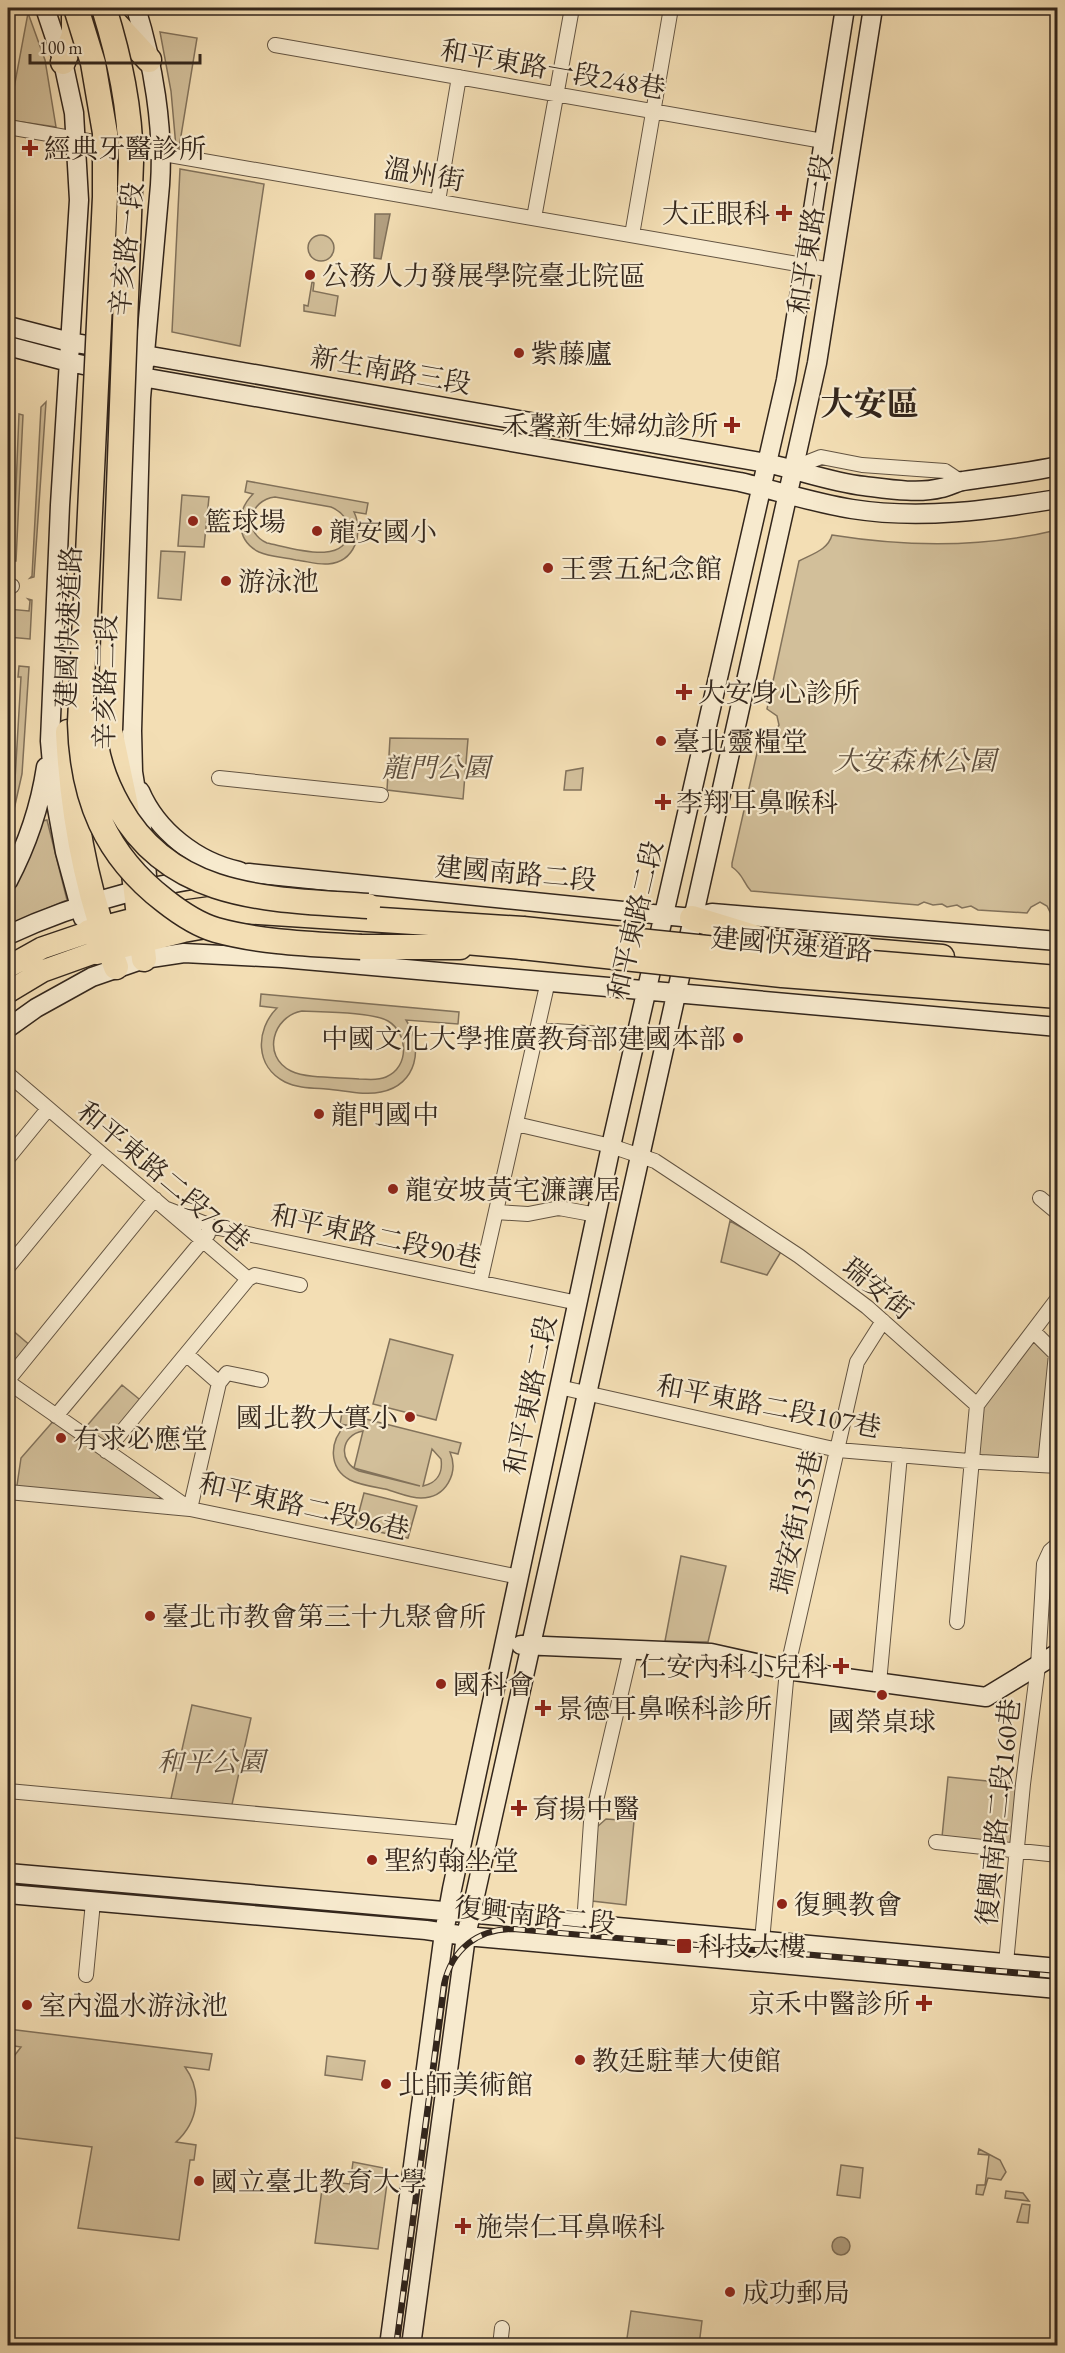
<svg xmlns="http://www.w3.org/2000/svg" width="1065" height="2353" font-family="'EB Garamond','Noto Serif TC',serif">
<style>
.green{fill:#d2bf9a;stroke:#82725b;stroke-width:1.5;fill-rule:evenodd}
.water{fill:#b29f80;stroke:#7f6f58;stroke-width:1.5}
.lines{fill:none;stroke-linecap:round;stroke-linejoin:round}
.street-casing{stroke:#635442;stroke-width:16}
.secondary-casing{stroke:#33261c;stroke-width:21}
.primary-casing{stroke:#33261c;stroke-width:24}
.highway-casing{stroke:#33261c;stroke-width:27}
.street{stroke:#f7eace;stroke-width:14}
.secondary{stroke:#f7eace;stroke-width:18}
.primary{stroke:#f3deb4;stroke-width:21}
.highway{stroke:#f3deb4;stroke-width:24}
.rail-casing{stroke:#33261c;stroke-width:6}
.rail{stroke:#f7eace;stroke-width:4;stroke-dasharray:11;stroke-linecap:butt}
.highway-bridge-casing{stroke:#33261c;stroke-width:27;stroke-linecap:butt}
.highway-bridge{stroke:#f3deb4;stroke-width:24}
.poi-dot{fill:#8f2418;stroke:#f7eace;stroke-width:2}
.labels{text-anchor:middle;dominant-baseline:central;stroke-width:4.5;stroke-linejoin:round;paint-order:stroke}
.street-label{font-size:27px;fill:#33261c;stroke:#f7eace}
.poi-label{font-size:27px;fill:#33261c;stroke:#f7eace;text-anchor:start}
.park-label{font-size:27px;font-style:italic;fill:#5b4c3c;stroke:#f7eace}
.district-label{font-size:33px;font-weight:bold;fill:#33261c;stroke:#f7eace}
</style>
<rect width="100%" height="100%" fill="#f3deb4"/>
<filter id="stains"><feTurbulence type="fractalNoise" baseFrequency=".00333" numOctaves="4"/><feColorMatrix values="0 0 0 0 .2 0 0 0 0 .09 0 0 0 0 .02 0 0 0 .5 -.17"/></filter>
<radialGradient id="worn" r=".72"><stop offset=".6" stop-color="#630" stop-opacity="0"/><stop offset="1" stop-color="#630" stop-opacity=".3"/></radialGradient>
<path class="green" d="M28,13L45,60L56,127L8,120Z
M160,32L197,38L179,148L176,147L171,91Z
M180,169L264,184L240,346L172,332Z
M308 248a13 13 0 1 1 26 0a13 13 0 1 1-26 0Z
M312,282L314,283L313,291L338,296L335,316L304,311V305L308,306Z
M46,402L34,577L30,578L32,576L41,407Z
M19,414L23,415L16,561H13Z
M247,481L368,503L366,514L354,512C364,533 355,562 328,564C318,565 306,561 296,560C284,557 270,557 259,552C235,540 236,511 253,494L245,492ZM275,497L331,507C340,511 347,517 348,527C352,569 288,547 267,543C242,532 249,500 275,497Z
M182,495L209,497L204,547L178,546Z
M1057,530V916H1052L1047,906L1040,902L1031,907L1027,913L978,910L971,906L962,908L957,905L947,907L942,904L933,905L924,902L918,905L751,891C743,883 744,875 732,867V863L760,740L773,735L779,725L777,716L767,709L799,561C812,554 828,550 832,535C907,547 983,548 1057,530Z
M161,551L185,552L181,600L158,598Z
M28,599L32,600L30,639L8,637V609L29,611L30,601Z
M19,666L29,667L22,774L13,814L21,677H18Z
M390,738L468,739L463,799L387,790Z
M583,768L581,790H564L566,771Z
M47,820L67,900L8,925V897L25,866L43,821Z
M261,994L459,1012L458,1024L406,1020C424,1047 417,1085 381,1092C364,1096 343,1090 326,1089C312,1088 297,1088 285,1082C255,1067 255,1030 277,1008L260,1006ZM302,1011C321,1012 373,1012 388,1021C408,1033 410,1067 386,1077C377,1081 368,1079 359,1079C340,1077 307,1079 291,1071C261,1056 273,1016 302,1011Z
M730,1221L782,1250L767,1275L721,1262Z
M8,1329L10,1331L12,1330L32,1347L8,1374Z
M1033,1336L1051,1356L1041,1461L977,1455L981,1407Z
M390,1339L453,1355L436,1420L373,1404Z
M122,1385L144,1403L110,1445L85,1428Z
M342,1413L461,1443L458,1454L450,1452C459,1473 446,1498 421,1498C409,1498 397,1492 385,1489C374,1487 360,1485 350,1480C328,1468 329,1441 346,1425L340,1424ZM363,1431L354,1468L420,1486L359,1471C338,1462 340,1435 363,1431ZM432,1449L441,1459C443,1473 437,1483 423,1486Z
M56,1418L162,1493L157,1504L16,1492L21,1458Z
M364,1493L417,1506L408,1538L355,1527Z
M681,1556L726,1566L708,1642L665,1641Z
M192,1705L251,1718L231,1809L170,1803Z
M948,1777L1017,1784L1011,1843L942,1837Z
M606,1819L634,1821L626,1905L592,1901L597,1827Z
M8,2029L212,2054L209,2070L185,2067C203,2092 198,2122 176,2142L196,2145L194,2160H190L179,2240L78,2228L92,2147L8,2137V2121L12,2122L8,2114V2064L21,2047L8,2045Z
M327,2056L365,2061L362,2080L325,2075Z
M979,2149L1000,2160L1006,2172L1001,2180L988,2178L983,2195L976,2194L977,2185H985L989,2155L978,2154Z
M353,2162L389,2169L378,2249L315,2243L323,2181L350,2184Z
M841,2165L863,2168L860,2198L837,2195Z
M1006,2191L1023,2193L1029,2201L1005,2198Z
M1022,2204L1030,2205L1028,2223L1017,2222Z
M631,2311L702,2321L699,2345H626Z"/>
<path class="water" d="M375,214H390L381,259L374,258Z
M832 2246a9 9 0 1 1 18 0a9 9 0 1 1-18 0Z"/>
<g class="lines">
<defs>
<path id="street" d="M275,45L823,141
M8,127L832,270
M438,201L459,77
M534,218L572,8
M632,235L671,8
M793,468L821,457L862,465L945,471L960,481
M8,586H12
M219,778L381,795
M537,1030L637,1036
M8,1074L248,1279
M516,1124L611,1146L655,1161L799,1256L867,1307L977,1405L957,1622
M8,1158L48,1109
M1040,1198L1058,1213
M167,1209L214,1227L578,1303
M496,1212L528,1214L559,1208L597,1215
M8,1267L101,1154
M480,1282L548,981
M1033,1331L1056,1354L1045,1465
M8,1380L155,1199
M8,1382L190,1509L519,1577
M219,1383L227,1373L261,1380
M559,1387L838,1450L981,1462L1058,1466
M977,1405L1058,1298
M56,1416L208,1234
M106,1451L248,1279L255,1275L300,1285
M8,1492L190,1509L219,1383L186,1354
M879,1683L900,1455
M8,1791L464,1833
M936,1842L1058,1855
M584,1924L591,1822L631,1650
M762,1941L787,1670L857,1362L883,1321
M1006,1963L1023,1784L1038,1666L1044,1564L1050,1551L1058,1544
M86,1975L93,1902
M500,2346L502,2328"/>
<path id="secondary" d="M45,8L63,62L74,113L79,200L60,505L50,741L55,797L65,852L83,918
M136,8C153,63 164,127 160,185L141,398L132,731L133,772L145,847L148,891
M8,326L70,342L766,463C799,470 830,482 864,486C888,489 918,494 941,488C949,487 955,482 963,481C995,476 1026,473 1058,466
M8,346L69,362L142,377L740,482C778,491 814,503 852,509C921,520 989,510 1058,499
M140,791C157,831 197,862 239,871
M8,881C27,845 40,807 46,767
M8,935C83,900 167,880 249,873L692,918L712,913L1058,941
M8,1028L36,1008L92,977L144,959L184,953L282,958L1058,1027
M521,1645L711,1653L787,1670L986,1697L1058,1653
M8,1873L489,1915L1058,1968
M8,1894L426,1930L466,1936L1058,1989
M389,2346L444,1933L452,1889L611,1146L786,380L845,8
M411,2346L466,1936L817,363L873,8"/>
<path id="primary" d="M8,967L42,948L89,932
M8,992L43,971L96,952"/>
<path id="highway" d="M101,8L149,60
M63,62L74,35V8
M110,730L126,806L144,959
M68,732C72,814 86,892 116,967
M692,918L774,943L942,957
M89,932L139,919L211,909L523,929
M443,940L522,947
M361,947H460
M96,952L183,930L217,924"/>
</defs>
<use href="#street" class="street-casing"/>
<use href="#secondary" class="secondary-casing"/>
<use href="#primary" class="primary-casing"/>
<use href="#highway" class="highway-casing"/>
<use href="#street" class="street"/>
<use href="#secondary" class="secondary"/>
<use href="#primary" class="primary"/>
<use href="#highway" class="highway"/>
<defs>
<path id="rail" d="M396,2346L444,1984C452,1949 478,1929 513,1929L1058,1976"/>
</defs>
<use href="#rail" class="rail-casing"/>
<use href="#rail" class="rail"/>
<defs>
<path id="highway-bridge" d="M76,8L93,63L105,133V197L80,723C82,798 105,855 165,901C179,912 199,925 216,930C263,943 313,944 361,947
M104,8C120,60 130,107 131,162L110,730
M94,716C93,747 103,779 119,807C172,902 273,899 368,906
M523,929L785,956L1058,978
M522,947L782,975L1058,996"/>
</defs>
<use href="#highway-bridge" class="highway-bridge-casing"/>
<use href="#highway-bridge" class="highway-bridge"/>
</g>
<g class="poi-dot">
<path d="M27 139h6v6h6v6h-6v6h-6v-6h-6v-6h6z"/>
<path d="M781 204h6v6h6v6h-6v6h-6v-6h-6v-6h6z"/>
<circle cx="310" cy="275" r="6"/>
<circle cx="519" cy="353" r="6"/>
<path d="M729 416h6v6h6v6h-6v6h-6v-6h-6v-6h6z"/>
<circle cx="193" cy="521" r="6"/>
<circle cx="317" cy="531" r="6"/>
<circle cx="548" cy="568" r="6"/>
<circle cx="226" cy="581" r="6"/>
<path d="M681 683h6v6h6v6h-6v6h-6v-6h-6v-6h6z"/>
<circle cx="661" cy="741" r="6"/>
<path d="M660 793h6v6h6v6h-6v6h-6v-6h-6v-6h6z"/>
<circle cx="738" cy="1038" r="6"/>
<circle cx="319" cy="1114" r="6"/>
<circle cx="393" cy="1189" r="6"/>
<circle cx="410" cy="1417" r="6"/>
<circle cx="61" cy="1438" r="6"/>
<circle cx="150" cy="1616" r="6"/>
<path d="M838 1657h6v6h6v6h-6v6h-6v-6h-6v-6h6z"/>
<circle cx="441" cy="1684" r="6"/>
<circle cx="882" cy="1695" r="6"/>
<path d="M540 1699h6v6h6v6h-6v6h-6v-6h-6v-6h6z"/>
<path d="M516 1799h6v6h6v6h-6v6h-6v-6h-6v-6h6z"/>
<circle cx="372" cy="1860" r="6"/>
<circle cx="782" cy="1904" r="6"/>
<rect x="676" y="1938" width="16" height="16" rx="3"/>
<path d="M921 1994h6v6h6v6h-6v6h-6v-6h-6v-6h6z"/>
<circle cx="27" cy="2005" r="6"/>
<circle cx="580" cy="2060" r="6"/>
<circle cx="386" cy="2084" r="6"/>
<circle cx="199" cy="2181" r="6"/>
<path d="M460 2217h6v6h6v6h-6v6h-6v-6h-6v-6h6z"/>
<circle cx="730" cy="2292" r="6"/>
</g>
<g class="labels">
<g class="street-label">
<text transform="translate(553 69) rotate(10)">和平東路一段248巷</text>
<text transform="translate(424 174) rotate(10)">溫州街</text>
<text transform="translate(810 234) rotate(-81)">和平東路一段</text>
<text transform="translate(126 249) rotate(-84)">辛亥路一段</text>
<text transform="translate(391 370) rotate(10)">新生南路三段</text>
<text transform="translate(68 627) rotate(-88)">建國快速道路</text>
<text transform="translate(105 682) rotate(-89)">辛亥路二段</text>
<text transform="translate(516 873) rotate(5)">建國南路二段</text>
<text transform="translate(635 920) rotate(-77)">和平東路二段</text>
<text transform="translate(792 944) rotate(5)">建國快速道路</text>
<text transform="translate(164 1176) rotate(40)">和平東路二段76巷</text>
<text transform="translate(376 1236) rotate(12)">和平東路二段90巷</text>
<text transform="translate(878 1288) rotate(39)">瑞安街</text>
<text transform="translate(530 1395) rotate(-78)">和平東路二段</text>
<text transform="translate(769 1406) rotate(11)">和平東路二段107巷</text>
<text transform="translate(304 1506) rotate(13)">和平東路二段96巷</text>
<text transform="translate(796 1522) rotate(-77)">瑞安街135巷</text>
<text transform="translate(998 1812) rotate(-84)">復興南路二段160巷</text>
<text transform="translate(535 1915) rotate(6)">復興南路二段</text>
</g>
<g class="poi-label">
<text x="44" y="148">經典牙醫診所</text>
<text x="770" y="213" text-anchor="end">大正眼科</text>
<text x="322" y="275">公務人力發展學院臺北院區</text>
<text x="531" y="353">紫藤廬</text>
<text x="718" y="425" text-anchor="end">禾馨新生婦幼診所</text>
<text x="205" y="521">籃球場</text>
<text x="329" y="531">龍安國小</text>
<text x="560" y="568">王雲五紀念館</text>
<text x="238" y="581">游泳池</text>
<text x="698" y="692">大安身心診所</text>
<text x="673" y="741">臺北靈糧堂</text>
<text x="676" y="802">李翔耳鼻喉科</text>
<text x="726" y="1038" text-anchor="end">中國文化大學推廣教育部建國本部</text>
<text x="331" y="1114">龍門國中</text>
<text x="405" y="1189">龍安坡黃宅濂讓居</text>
<text x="398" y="1417" text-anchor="end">國北教大實小</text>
<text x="73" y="1438">有求必應堂</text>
<text x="162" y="1616">臺北市教會第三十九聚會所</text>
<text x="828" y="1666" text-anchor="end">仁安內科小兒科</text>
<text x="453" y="1684">國科會</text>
<text x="556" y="1708">景德耳鼻喉科診所</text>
<text x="882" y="1721" text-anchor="middle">國榮桌球</text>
<text x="532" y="1808">育揚中醫</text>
<text x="384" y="1860">聖約翰坐堂</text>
<text x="794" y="1904">復興教會</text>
<text x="698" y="1946">科技大樓</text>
<text x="910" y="2003" text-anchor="end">京禾中醫診所</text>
<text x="39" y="2005">室內溫水游泳池</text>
<text x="592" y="2060">教廷駐華大使館</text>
<text x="398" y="2084">北師美術館</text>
<text x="211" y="2181">國立臺北教育大學</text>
<text x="476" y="2226">施崇仁耳鼻喉科</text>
<text x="742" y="2292">成功郵局</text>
</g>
<g class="park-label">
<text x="915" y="760">大安森林公園</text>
<text x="436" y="767">龍門公園</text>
<text x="211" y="1761">和平公園</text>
</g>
<g class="district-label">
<text x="870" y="403">大安區</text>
</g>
</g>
<rect width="1065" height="2353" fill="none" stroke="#f3deb4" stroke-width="30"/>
<rect x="9" y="9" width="1047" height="2335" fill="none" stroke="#33261c" stroke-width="3"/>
<rect x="15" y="15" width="1035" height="2323" fill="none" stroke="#33261c" stroke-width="1.5"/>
<path d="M30 54v9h170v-9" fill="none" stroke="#33261c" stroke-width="3"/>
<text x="39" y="54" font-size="18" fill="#33261c" stroke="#f7eace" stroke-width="4.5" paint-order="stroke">100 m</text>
<rect width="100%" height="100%" filter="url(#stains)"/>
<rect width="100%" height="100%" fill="url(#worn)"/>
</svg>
